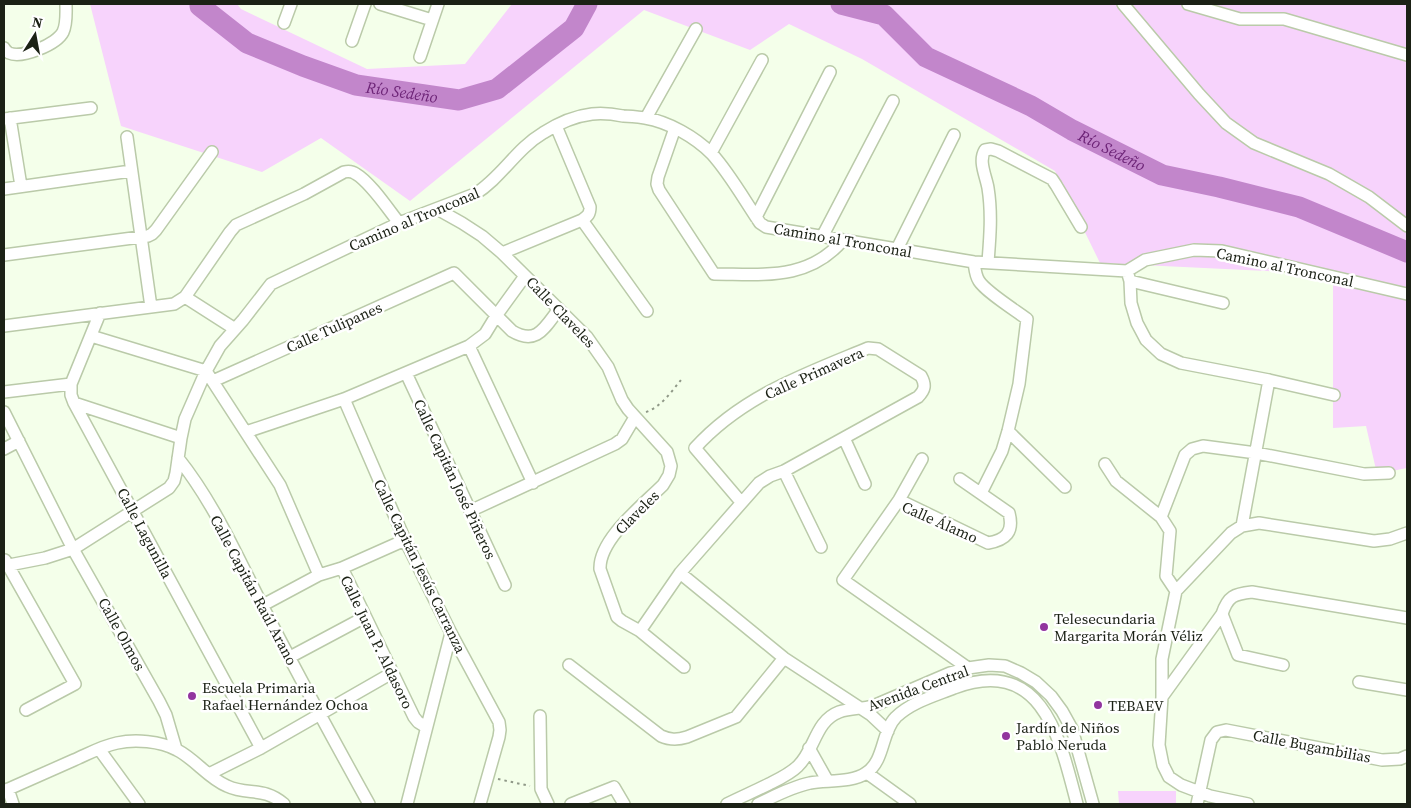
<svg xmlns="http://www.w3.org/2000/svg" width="1411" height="808" font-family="'Source Serif 4',serif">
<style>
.green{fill:#f7d3fc}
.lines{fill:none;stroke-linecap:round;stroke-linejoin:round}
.river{stroke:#c286cb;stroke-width:21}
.minor-casing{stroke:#bacaa9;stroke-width:14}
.path{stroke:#8f9887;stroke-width:2;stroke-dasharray:2.5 4;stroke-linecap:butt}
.minor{stroke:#fff;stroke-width:11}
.poi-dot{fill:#92359f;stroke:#fff;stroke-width:2}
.labels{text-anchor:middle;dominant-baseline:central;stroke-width:5;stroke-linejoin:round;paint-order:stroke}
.street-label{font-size:15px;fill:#1b2115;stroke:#fff}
.poi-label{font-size:15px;fill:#1b2115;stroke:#fff;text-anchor:start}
.water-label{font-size:16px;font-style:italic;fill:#6d2477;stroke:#fff}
</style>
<rect width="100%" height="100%" fill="#f4ffea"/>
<path class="green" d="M90,4H237L241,9L367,69L465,64L512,4H1407V468L1377,474L1366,426L1333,428V284L1331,274L1100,263L1055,171L862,59L789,24L750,50L644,10L410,201L321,138L262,172L121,126Z
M1118,791H1176V804H1119Z"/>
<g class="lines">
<g class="river">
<path id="s1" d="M200,4V6L247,43L303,66L356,85L459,100L497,89L574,28L587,4"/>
<path id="s2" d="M841,4L884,15L926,57L1031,106L1072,130L1162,175L1219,187L1299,207L1407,252"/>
</g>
<defs>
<path id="minor" d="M380,4L432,20
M1123,4L1199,94L1226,123L1254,143L1329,174L1369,197L1407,226
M1188,4L1240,19H1284L1407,55
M284,23L291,4
M352,41L365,4
M4,48C5,50 7,52 9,53C22,59 57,44 63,32C67,24 66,12 66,4
M420,57L438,4
M10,118L21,186
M646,118L696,29
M4,119L91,108
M675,128L658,177L657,184L659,190L714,274C763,274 808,281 843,240
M127,137L151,307
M711,153L762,60
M4,189L131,171
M437,209L462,223L482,236L502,253L587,337L608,367L622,400L628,409L667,452L671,466L669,475L663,485C643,505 599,539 600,569L617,617L622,621L640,631L684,667
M756,217L830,72
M582,220L647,311
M822,237L893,101
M897,249L954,135
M502,253L582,220C588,216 590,214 590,207L556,126
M4,255L148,236L152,234L156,230L212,152
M974,262C975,268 975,275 979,281C986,292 1015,310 1027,319L1019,384L1008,431L1002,451L981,493
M988,262C990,237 992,213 988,188C986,176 978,161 985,150L991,149L998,151L1052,179L1056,185L1081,227
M1127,271L1130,281L1131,303L1137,323L1146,340L1161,354L1181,363L1269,380L1334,395
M1130,281L1223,303
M185,297L235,329
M100,313L71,384V395L74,403L261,748
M4,326L174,304L185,297L230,232L236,225L304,194L344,172C348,171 352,171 356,174C370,182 388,209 399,223
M91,336L206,371L280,485L319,575
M469,346L533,483
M406,373L505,585
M213,381L454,273L512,331C537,346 545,327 559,309
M4,392L71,384
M344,399L405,540L451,633L499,722L500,730L499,737L480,804
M74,403L181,438
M4,412L73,549L159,701L166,715L176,749
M1008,431L1065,487
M246,432L344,399L469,346L485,334L496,316L525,276
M844,438L865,484
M4,449L19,441
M178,458C214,503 237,556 263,607C297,673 333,739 369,804
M922,459L899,500L843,580L968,668
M1105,464L1116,481L1161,517
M784,471L821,547
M899,500L988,543C1006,540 1014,532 1009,513L960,479
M470,511L615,444L622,439L635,417
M1242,526L1269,380
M5,560L75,684L26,710
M4,566L45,558L73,549L169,488L174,481L176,473L181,438L185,419L206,371L220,346L243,320L271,284L399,223L475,194C501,178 516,149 543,133C557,124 575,116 592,114C602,113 613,114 623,116C630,116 638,117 645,118C669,122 695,137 712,154C730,174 745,201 760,223L766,227L772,228L974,262L1127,271L1145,260L1194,250L1222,251L1407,294
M342,568L414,717L418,722L426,727
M680,573L784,658L871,715L888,731
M1176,591L1231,533L1242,526L1259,523L1374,541L1390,539L1407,533
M263,605L319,575L342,568L405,540
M1222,614L1238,655L1283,665
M640,631L680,573L759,483L770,476L784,471L918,397C925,390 926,385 921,376L878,349L868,348C805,374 742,396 695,448L741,502
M290,657L365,617
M569,665L661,736C670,740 677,740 687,737L736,717L784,658
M1359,682L1407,690
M1162,697L1222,614C1228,596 1234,594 1252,592L1407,618
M540,716L541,789L548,804
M809,748L827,780
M99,749L139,804
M867,773L910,804
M209,774L261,748L392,673
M8,789L13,804
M4,791C27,781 51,770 74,760C88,754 102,746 117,743C135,739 160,741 177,750C195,759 208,778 227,786C248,796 263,786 284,804
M407,804L451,633
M571,804L614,787L624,804
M727,804C741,797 755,791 769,784C779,779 790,774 798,766C815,750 815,721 839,712C850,708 861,709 873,706L950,673L968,668L989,665L1005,666L1021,673L1036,682L1051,696L1062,711L1072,729L1093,804
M758,804C775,796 791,787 810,783C827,780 852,783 866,773C885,761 881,732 896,717C912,702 934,696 954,688C1043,655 1060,739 1077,804
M1197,804L1211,740L1217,732L1226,730L1382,760L1400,759L1407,756
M1248,804L1210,796L1181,785L1169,777L1163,765L1159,745L1162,697V659L1176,591L1166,576L1170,531L1161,517L1185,455L1192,449L1203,446L1256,453L1364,474L1389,473"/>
</defs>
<use href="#minor" class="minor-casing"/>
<path class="path" d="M646,412C661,407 671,392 681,380
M498,779L530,786"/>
<use href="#minor" class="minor"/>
</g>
<g class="poi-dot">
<circle cx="1044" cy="627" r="5"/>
<circle cx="192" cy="696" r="5"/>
<circle cx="1098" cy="705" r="5"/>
<circle cx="1006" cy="736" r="5"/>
</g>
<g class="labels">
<g class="street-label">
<text transform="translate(414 219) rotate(-23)">Camino al Tronconal</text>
<text transform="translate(843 240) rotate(10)">Camino al Tronconal</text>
<text transform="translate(1285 267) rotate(12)">Camino al Tronconal</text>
<text transform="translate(561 312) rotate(46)">Calle Claveles</text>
<text transform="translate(334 327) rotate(-24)">Calle Tulipanes</text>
<text transform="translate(814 373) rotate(-24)">Calle Primavera</text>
<text transform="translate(455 479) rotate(65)">Calle Capitán José Piñeros</text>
<text transform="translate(637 512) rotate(-45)">Claveles</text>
<text transform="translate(940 522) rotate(24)">Calle Álamo</text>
<text transform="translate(145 533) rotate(62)">Calle Lagunilla</text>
<text transform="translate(420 566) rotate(64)">Calle Capitán Jesús Carranza</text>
<text transform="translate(254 590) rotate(62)">Calle Capitán Raúl Arano</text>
<text transform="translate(122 634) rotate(61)">Calle Olmos</text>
<text transform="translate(377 642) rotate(64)">Calle Juan P. Aldasoro</text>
<text transform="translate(918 688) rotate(-20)">Avenida Central</text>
<text transform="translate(1312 746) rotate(11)">Calle Bugambilias</text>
</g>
<g class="poi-label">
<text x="1054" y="618">Telesecundaria<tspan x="1054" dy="17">Margarita Morán Véliz</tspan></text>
<text x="202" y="687">Escuela Primaria<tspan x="202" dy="17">Rafael Hernández Ochoa</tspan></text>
<text x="1108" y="705">TEBAEV</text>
<text x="1016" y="727">Jardín de Niños<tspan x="1016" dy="17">Pablo Neruda</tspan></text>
</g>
<g class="water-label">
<text stroke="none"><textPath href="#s1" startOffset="225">Río Sedeño</textPath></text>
<text stroke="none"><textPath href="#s2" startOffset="312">Río Sedeño</textPath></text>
</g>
</g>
<rect width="1411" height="808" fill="none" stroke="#1b2115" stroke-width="10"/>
<g transform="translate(35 35) rotate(11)" stroke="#ffffff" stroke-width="4" paint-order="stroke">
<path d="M0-4L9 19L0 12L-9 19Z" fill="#1b2115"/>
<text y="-8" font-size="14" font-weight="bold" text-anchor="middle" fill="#1b2115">N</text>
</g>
</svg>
